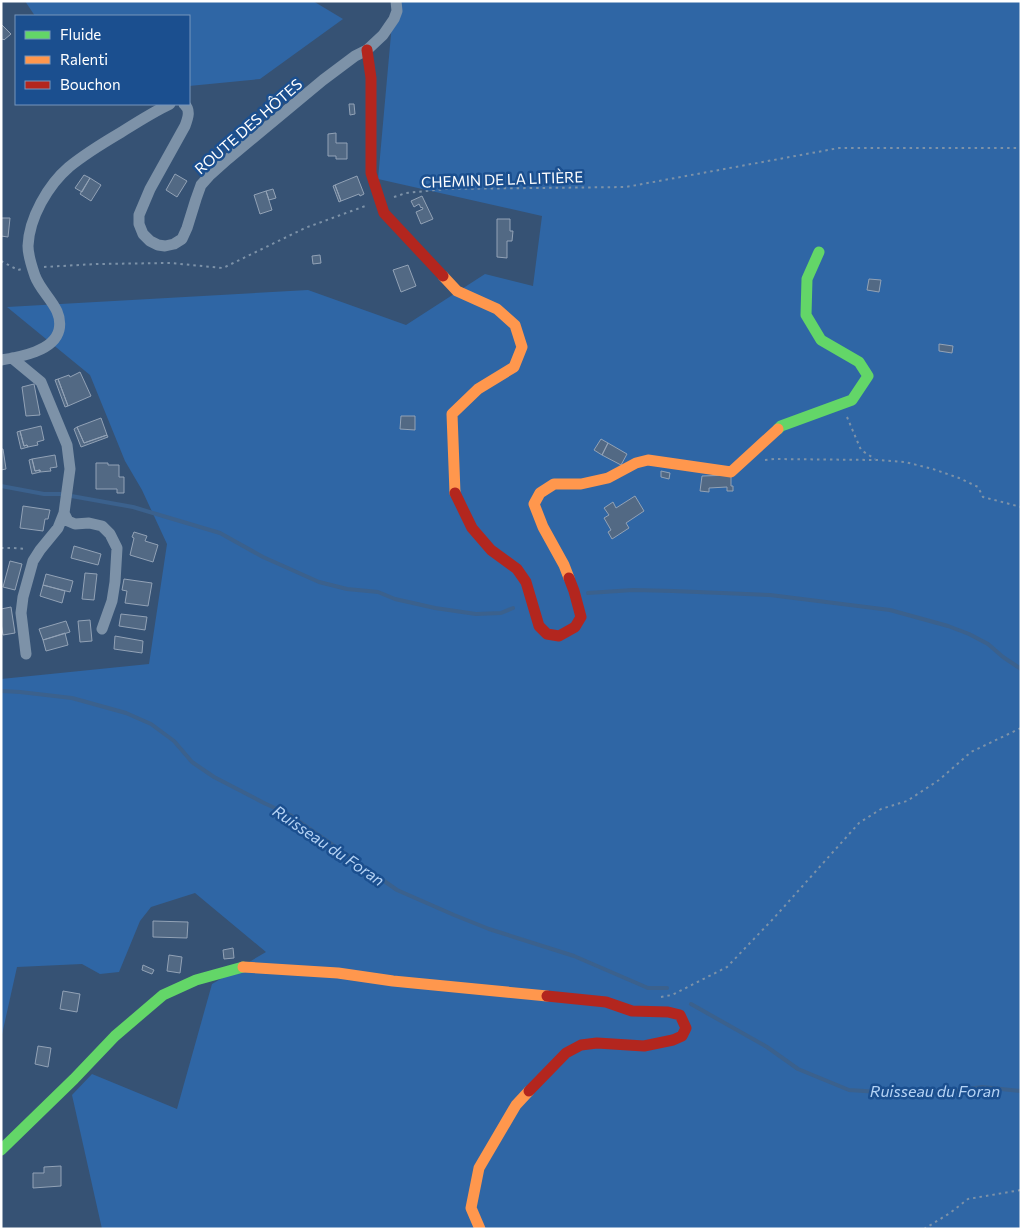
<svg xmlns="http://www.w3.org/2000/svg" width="1022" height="1230" font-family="Commissioner,sans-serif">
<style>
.green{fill:#2f66a5}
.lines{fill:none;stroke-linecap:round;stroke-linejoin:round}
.stream{stroke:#3b618d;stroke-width:4}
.building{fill:#526984;stroke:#92a2b6}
.path{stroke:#7d92a8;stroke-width:2;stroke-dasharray:2.5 4;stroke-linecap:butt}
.street{stroke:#7d92a8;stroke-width:11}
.fast{stroke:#63d668;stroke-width:11}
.slow{stroke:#ff974d;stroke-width:11}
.jam{stroke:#b3261e;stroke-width:11}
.labels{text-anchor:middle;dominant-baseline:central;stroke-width:5;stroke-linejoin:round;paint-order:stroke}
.street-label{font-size:15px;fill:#fff;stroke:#1b4f8f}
.water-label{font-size:16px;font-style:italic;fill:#b5d3f5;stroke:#1b4f8f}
</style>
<rect width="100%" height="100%" fill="#365274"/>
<path class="green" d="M25,1H313L343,19L260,79L189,86V16H35Z
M394,1H1021V1229H102L72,1095L92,1074L177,1109L212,984L266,952L195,893L151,907L140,921L119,972L100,974L82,964L17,967L1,1039V679L149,664L167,544L142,490L125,461L90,375L7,307L308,290L406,325L485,274L533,286L542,216L378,179Z"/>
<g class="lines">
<path class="stream" d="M1,486L44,494H60L133,507L220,533L263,557L319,582L347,589L378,592L395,599L435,608L476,614L501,613L513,608
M588,593L633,590L673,591L770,595L890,610L948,626L969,634L988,644L1003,657L1021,669
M1,691L20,692L72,698L126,713L151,724L174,741L192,762L214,777L264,803L290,815L397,890L454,915L489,929L574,956L648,988H667
M691,1004L767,1047L798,1069L849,1090L894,1093H942L982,1087L1021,1091"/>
</g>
<path class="building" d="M1,24L11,34L4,40L3,39L1,40Z
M349,104H354L355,114L350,115Z
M336,133V143H347V159H336V156H328V134Z
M175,174L187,181L177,197L166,190Z
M84,175L90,178L82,192L75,188Z
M357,176L364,194L360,196L359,194L341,201L335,185Z
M90,178L101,185L91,201L80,194Z
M335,185L341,201L339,202L333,186Z
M273,189L276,198L269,200L266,191Z
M266,191L272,210L260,214L254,195Z
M422,196L433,219L421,224L416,212L423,209L422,207L421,208L419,204L414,207L411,201Z
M1,218H10L8,237L1,236Z
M497,219H510V231H513L512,241H507V258L497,257Z
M320,255L321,263L313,264L312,256Z
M408,265L416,286L401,292L393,270Z
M869,279L881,280L879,292L867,290Z
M939,344L953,346L952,353L939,351Z
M80,372L91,396L68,406L58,379L69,375L70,377Z
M58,379L68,406L65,407L55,380Z
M34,384L40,415L26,416L22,387Z
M401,416H415V430L400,429Z
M101,418L107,435L84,443L77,427Z
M41,426L44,440L37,442L38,445L28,447L27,445L24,446L20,431Z
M77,427L84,443L107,435L108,437L81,447L74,429Z
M20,431L24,446L27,445L28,447L21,449L17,432Z
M601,439L608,443L602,455L594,450Z
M608,443L627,454L621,465L602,455Z
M1,449H3L6,469L1,470Z
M55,455L57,467L50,468L51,471L40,472V470L35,471L32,459Z
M32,459L35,471L40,470V472L32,474L29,460Z
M96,463H108V465H119V477H124V493H117V489H96Z
M661,471L670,473L669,479L661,477Z
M731,475V486H733V491H727V487L709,488V492L700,491L702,476Z
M635,496L644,511L626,523L629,528L612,539L608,532L611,530L604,518L609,515L604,508L613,502L616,508Z
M23,506L50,510L48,519H45L43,531L20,528Z
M134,532L147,536L145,541L158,545L153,562L130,555L134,538L132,537Z
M74,546L101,554L98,565L71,558Z
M10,561L22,564L15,590L3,587Z
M85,573L97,574L94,600L82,599Z
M46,574L73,581L70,592L43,585Z
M124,579L152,583L148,606L125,603L127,591L122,590Z
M43,585L65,591L62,603L40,596Z
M11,607L15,633L3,635L1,623V609Z
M121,614L147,617L145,630L119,626Z
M90,620L92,641L80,642L78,621Z
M66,621L70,632L43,640L39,629Z
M65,633L68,645L46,651L43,640Z
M115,636L143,641L142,653L114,649Z
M153,921L188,922L187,938L153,937Z
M233,948L234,958L224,959L223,950Z
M169,955L182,957L180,973L167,971Z
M143,965L154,970L152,974L142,970Z
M63,991L80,994L77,1012L60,1009Z
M38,1046L51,1048L48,1067L35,1064Z
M61,1166V1186L33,1188V1173H44V1167Z"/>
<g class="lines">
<path class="path" d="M394,197L406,193L445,189L626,187L839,148H1021
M1,261L18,270L22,269
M44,267L96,264L170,263L223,268L305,228L368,205
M847,417L861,450L875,459
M765,460L774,459L877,460L905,462L933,469L959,478L978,487L983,497L1021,507
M1,548H14L26,549
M661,997L672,995L727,967L773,919L859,823L881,809L907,801L939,780L971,752L1021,728
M924,1229L950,1213L968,1199L1021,1190"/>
<path class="street" d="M184,104C191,110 188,118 185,126L150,189L139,215V224L143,234L150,241L158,245L165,246L174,244L182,239L187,228L196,199L201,185L209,176L228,159L323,80L355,56L367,50L383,35L394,19L397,11L396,1
M12,358L41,382L67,445L70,469L64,513L58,528L40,550L33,561L23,597L21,613L26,654
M1,360C20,357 54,351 59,330C64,308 42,295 35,276C32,267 28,256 28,246C29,218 48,185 69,167C85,154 103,143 120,133C136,123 153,112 170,104
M64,513L68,521L75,524L89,523L102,526L110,534L117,548L115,582L112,601L102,629"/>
<path class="fast" d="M778,429L781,426L852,400L868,376L859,362L821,340L806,315L807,279L819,252
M1,1150L74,1079L115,1036L163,995L196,980L243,967"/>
<path class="slow" d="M443,276L457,291L497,309L515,325L522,347L514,367L478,389L452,414L455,493
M569,578L564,565L543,527L534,504L540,493L554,484H581L608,478L636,463L648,460L731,472L778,429
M243,967L338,973L393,981L547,996
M480,1229L471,1208L479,1168L516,1105L529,1091"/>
<path class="jam" d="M367,50L371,78V173L384,213L443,276
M455,493L472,528L491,550L517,569L526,582L539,626L547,634L559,636L575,627L581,617L574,591L569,578
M529,1091L566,1053L581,1045L597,1043L644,1046L673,1040L682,1036L686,1028L680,1015L668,1012L632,1011L606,1002L547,996"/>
</g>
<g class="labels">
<g class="street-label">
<text transform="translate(248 126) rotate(-41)">ROUTE DES HÔTES</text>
<text transform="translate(502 179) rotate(-2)">CHEMIN DE LA LITIÈRE</text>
</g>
<g class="water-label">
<text transform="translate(329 845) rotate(34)">Ruisseau du Foran</text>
<text x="935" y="1090">Ruisseau du Foran</text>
</g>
</g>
<rect width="1022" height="1230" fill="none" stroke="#ffffff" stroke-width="5"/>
<rect x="15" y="15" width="175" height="90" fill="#1b4f8f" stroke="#7695bc"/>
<rect x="25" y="31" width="25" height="8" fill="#63d668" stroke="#7695bc"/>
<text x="60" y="40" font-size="15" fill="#ffffff">Fluide</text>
<rect x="25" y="56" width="25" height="8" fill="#ff974d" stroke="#7695bc"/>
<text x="60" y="65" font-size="15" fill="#ffffff">Ralenti</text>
<rect x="25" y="81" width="25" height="8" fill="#b3261e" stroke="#7695bc"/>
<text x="60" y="90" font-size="15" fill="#ffffff">Bouchon</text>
</svg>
